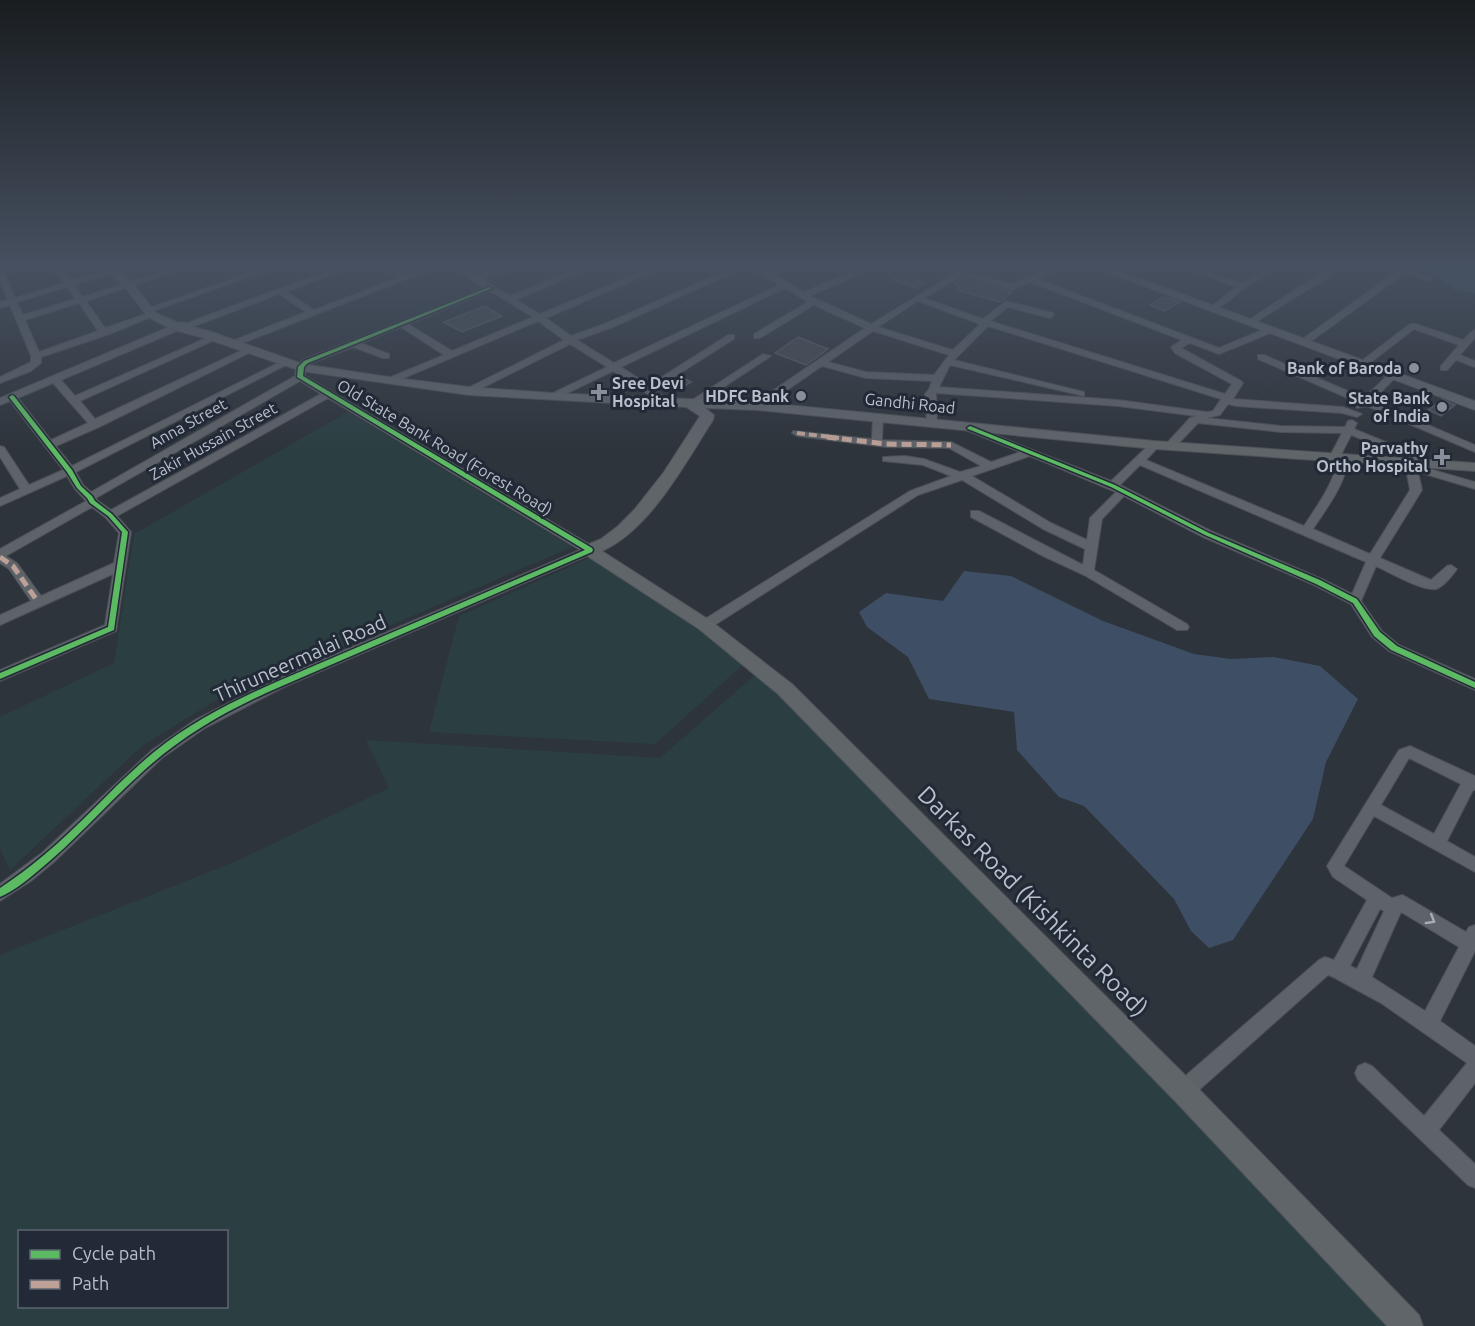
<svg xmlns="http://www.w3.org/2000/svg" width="1475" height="1326" font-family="Ubuntu,sans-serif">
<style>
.green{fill:#2b3f42;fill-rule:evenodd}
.water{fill:#3d4e65}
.building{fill:#45494f;stroke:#565b63;stroke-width:1.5}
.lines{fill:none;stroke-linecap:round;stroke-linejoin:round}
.minor-casing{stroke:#4c5056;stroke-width:2}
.major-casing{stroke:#4c5058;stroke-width:2}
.minor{fill:#5e6269;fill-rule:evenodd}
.major{fill:#60656a;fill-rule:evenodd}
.quiet-far1{stroke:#bda197;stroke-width:4;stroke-dasharray:8 4;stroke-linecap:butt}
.quiet{stroke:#bda197;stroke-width:5;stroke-dasharray:10 5;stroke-linecap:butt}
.cycleway-casing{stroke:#212a36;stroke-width:3}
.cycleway{fill:#5cba63;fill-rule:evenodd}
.oneway{stroke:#a7adb7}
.poi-dot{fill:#888f99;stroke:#212a36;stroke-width:2}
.labels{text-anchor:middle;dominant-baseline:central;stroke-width:6;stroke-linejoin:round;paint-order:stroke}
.far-poi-label{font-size:16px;font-weight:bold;fill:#b9c0cb;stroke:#212a36;text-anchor:end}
.far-street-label{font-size:16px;fill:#b9c0cb;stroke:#212a36}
.street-label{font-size:20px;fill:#b9c0cb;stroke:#212a36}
.near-street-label{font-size:24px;fill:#b9c0cb;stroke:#212a36}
</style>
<rect width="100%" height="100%" fill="#2e343b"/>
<path class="green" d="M348,412L572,547L215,701L143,745L10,870L0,848V717L114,663L134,534Z
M594,556L748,660L655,744L429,732L459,616Z
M762,669L1394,1326H0V955L239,860L389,788L366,740L660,758ZM20,1232H226V1306H20Z"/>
<path class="water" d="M1411,264H1475V293L1456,291L1441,279Z
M964,571L1011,576L1103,621L1194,654L1231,659L1274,657L1320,666L1358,699L1326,762L1313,819L1233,940L1209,948L1191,931L1174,899L1084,806L1059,797L1017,750L1014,712L929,699L908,657L867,627L859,612L886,593L943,601Z"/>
<path class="building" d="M406,264L419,267L397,276L387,271Z
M904,274L925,283L914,288L893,279Z
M963,278L1011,292H1012L1000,302L957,290L960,286L954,283Z
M1164,297L1169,298L1180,302L1164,311L1150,305Z
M485,306L502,316L462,332L444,322Z
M798,337L828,349L806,365L775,353Z
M680,376L691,382L675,392L663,387Z
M1443,400L1455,405L1441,416L1428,410Z"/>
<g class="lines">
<defs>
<path id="minor" d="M51,264H59L71,280L116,268V272L74,285L82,297L186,264H198L86,301L105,328L149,313L156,315L107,335L41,357V363L31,371L0,383V377L31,362V356L10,305L0,308V302L8,300L0,282V270L4,272L15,298L64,283ZM67,287L75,299L23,315L17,302ZM79,303L98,331L39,352L25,320Z
M274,264H286L156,310L149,308Z
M346,264H357L287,292L314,310L434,264H445L235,346H229V342L306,312L279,294L192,327H186L61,380L75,396L211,336L219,338L80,401L95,419L247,348L255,350L99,427L56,446L72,466L284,360L292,362L76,472L83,485L91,492L295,376L296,367L303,360L484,288L448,264H457L476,275L505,264H516L482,279L510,296L587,264H598L516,300L540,314L660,264H671L546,318L571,336L607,323L741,264H756L767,271L785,264H796L773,274L804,292L870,264H881L810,296L871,324L955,273L936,264H947L962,269L972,264H982L969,272L1011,284L1060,264H1071L1037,279L1219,348L1267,328H1273V332L1219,354L1190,343L1181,348L1241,381L1243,383L1233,399L1343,407L1362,414L1357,417L1342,413L1236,406L1228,404L1220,415L1207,418L1281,426L1345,427L1348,421L1352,420L1357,423L1354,429L1437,463L1436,465H1428L1351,435L1341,455H1348L1349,457C1345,485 1328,506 1313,529L1370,554L1410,490L1406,469L1401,467V463H1409L1475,482V489L1418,472L1422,490L1380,558L1431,580L1447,566L1451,565L1457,569C1453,575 1443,587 1436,589C1424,592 1388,572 1376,566L1361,601L1382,631L1399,645L1475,679V690L1389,651L1372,637L1351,604L1314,585L1203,537L1124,496L1102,519L1094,570L1187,624L1189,627L1187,630H1177L1084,575L1043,556L971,517V511H979L1083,565L1085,549L1043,529L962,480L918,495L710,628H700L699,625L700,622L910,491L951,476L923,465L883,461V457L905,456L924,459L960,472L981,466L949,448L886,447L797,436L792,433L793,431L872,439L873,417L878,414L883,417L882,440L951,442L991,462L1020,452L966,430V426L970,425L1111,481L1151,443L1155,442L1160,445L1146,460L1304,526C1318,504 1334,484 1338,458H1331L1330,456L1342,433L1281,432L1198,423L1174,448L1170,449L1165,446L1166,444L1190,418L1196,416L1118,406L936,393L937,424L932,427L927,424L925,394L929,389L932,381L866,378L822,366L761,408H753V404L865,328L814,305L760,338H754V334L808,302L785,288L621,367L649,385L728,335H734V339L655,389L672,404L667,407L613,371L555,399H549V395L607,367L570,344L472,393H466V389L564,340L538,321L392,383H386V379L444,355L401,327L361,343L389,354V358H383L353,347L309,364L306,368L305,376L594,547L596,550L594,553L284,687L205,728L162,758L54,862L31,881L0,901V884L43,852L152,750L195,720L274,680L580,550L328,398L117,516L131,532L116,631L0,681V670L105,625L113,574L0,625V615L31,601L9,569L0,563V549L86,501L75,489L67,476L0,506V498L20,489L0,457V446L4,447L29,485L63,470L10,401L0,405V398L181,322L187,323ZM748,266L779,285L614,363L577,340L613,327ZM963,275L1012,290L1030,282L1182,340L1171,347L1175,353L1232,384L1225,394L990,321L1008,307L1050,318L1054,315L1053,313L1006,301L983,319L924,298ZM490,291L533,317L452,351L408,324ZM918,301L980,324L953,350L878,327ZM988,326L1221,399L1213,411L1207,412L1118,400L939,387L950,365L1084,396V392L954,360ZM873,331L949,355L934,375L866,372L828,362ZM300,381L321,394L111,510L97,500L96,498ZM53,383L88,423L51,440L18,398ZM1030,456L1116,492L1090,518L1087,540L1051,523L972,476ZM1140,465L1366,562L1352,594L1322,579L1211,531L1120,485ZM92,507L106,518L119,533L114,563L41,596L17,563L6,556Z
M1098,264H1108L1104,266Z
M1177,264H1188L1241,283L1273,264H1282L1245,288L1214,312L1210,309L1211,307L1236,287Z
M1338,264H1349L1256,322L1249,320L1326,269Z
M1385,264H1396L1432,279L1428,281L1405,273L1310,342H1304V338L1398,270Z
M1410,324H1416L1463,340L1475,329V338L1460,355L1475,361V367L1456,360L1447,370H1441V366L1459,345L1414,329L1370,363H1364V359Z
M763,354L771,356L695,406H687L686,404Z
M1258,355H1264L1364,398L1390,373H1396V377L1372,401L1475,445V452L1367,406L1357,408L1356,406L1359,403L1258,359Z
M1410,746L1475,776V790H1473L1447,841L1475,857V872L1374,816L1344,866L1392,898L1402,895L1408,898L1466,932L1469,927L1475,925V951L1440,1021L1475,1046V1083L1439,1130L1475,1164V1188L1468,1185L1358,1080L1355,1073L1358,1066L1365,1063L1372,1066L1424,1116L1467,1063L1381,1003L1333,977L1328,975L1190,1098L1183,1101L1176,1098L1173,1091L1176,1084L1319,960L1325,957L1334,960L1367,900L1333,877L1327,866L1399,750ZM1409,758L1461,784L1434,834L1381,805ZM1380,909L1384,911L1357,969L1350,966ZM1401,912L1459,947L1425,1011L1372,977Z"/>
<path id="major" d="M101,264H112L132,282L156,313L181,324L209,331L303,364L389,377L469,387L552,393L757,402L1155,441L1475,463V471L1155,449L757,410L705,408L714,415L713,420C685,463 651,529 602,551L711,621L792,684L1192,1082L1419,1315L1423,1326H1387L1174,1100L778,694L699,629L584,554L582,550L584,546L601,539L618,526L634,510L664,472L700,416L686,407L469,395L301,371L201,337L173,330L148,317L124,286Z
M1085,264H1100L1475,401V410Z"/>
</defs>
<use href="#minor" class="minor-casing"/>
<use href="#major" class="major-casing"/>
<use href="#minor" class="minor"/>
<use href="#major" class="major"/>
<path class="quiet-far1" d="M797,433L839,438"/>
<path class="quiet" d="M827,437L886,444L951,445
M0,557L13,566L38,602"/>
<defs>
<path id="cycleway" d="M489,287L493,288L308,363L304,367L303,376L592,548L593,550L592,552L282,686C227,710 182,735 138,776C104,807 74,842 38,871C26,881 14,891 0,897V888C15,878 30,867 44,855C83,823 115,784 154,752C191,722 233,701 276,682L585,550L297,377L298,367L304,361Z
M12,395L14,396L72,470L81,486L92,496L95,501L112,514L128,532L114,630L0,679V673L108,627L122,532L108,516L90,503L87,498L77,488L67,472L9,397Z
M970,426L1115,485L1209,533L1320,580L1357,599L1380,632L1397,646L1475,682V688L1391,650L1374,636L1353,603L1316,584L1205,535L1111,487L968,429L967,428Z"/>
</defs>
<use href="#cycleway" class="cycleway-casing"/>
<use href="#cycleway" class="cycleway"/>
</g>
<defs><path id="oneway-chevron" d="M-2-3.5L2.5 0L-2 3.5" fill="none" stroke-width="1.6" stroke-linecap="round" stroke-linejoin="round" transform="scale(1.5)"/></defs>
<use class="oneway" href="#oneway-chevron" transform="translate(1431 920) rotate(31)"/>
<linearGradient id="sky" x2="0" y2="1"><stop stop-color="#191d20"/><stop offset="0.59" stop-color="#465060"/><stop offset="1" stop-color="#465060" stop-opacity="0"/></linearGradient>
<rect width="1475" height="450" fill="url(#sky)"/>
<g class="poi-dot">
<circle cx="1414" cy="368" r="6"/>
<path d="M596 383h6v6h6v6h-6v6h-6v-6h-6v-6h6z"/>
<circle cx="801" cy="396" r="6"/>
<circle cx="1442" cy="407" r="6"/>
<path d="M1439 448h6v6h6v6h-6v6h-6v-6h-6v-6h6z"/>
</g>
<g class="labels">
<g class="far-poi-label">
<text x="1402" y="368">Bank of Baroda</text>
<text x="612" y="383" text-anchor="start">Sree Devi<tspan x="612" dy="18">Hospital</tspan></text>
<text x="789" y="396">HDFC Bank</text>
<text x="1430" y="398">State Bank<tspan x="1430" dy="18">of India</tspan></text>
<text x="1428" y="448">Parvathy<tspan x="1428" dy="18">Ortho Hospital</tspan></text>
</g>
<g class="far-street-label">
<text transform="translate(910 403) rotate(6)">Gandhi Road</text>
<text transform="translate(188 423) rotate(-29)">Anna Street</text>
<text transform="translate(213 441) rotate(-29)">Zakir Hussain Street</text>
<text transform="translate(445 447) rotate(31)">Old State Bank Road (Forest Road)</text>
</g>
<g class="street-label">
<text transform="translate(300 658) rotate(-24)">Thiruneermalai Road</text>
</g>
<g class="near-street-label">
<text transform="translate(1033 901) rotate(45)">Darkas Road (Kishkinta Road)</text>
</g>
</g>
<rect x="18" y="1230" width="210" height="78" fill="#212a36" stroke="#5e6672" stroke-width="1.5"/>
<rect x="30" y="1250" width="30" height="9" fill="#5cba63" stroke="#5e6672" stroke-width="1.5"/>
<text x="72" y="1260" font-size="18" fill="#b9c0cb">Cycle path</text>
<rect x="30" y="1280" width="30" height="9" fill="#bda197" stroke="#5e6672" stroke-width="1.5"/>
<text x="72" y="1290" font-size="18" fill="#b9c0cb">Path</text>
</svg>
